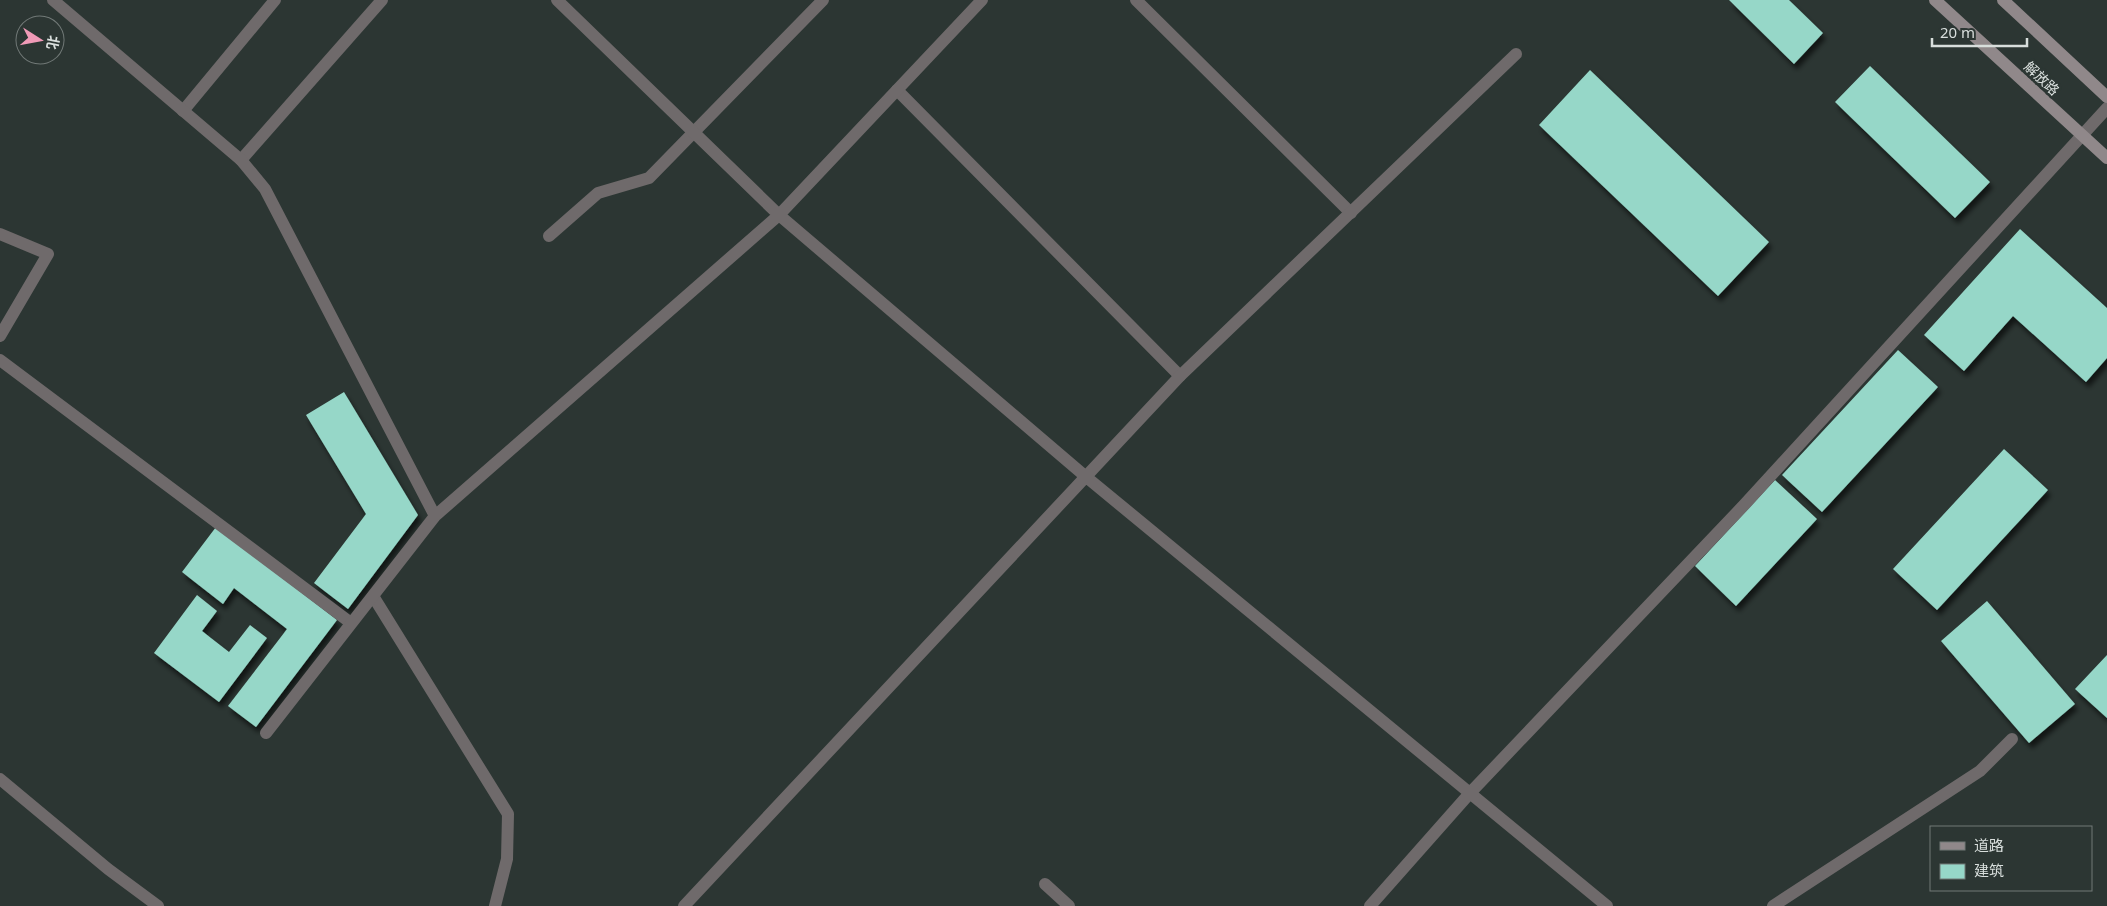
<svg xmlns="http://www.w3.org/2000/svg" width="2107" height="906" font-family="'Noto Sans','Noto Sans SC',sans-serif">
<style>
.building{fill:#96d7c8;filter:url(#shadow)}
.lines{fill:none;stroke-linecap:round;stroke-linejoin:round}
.service{stroke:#6f6a6b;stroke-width:12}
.minor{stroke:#6f6a6b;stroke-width:12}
.secondary{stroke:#90888a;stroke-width:12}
.labels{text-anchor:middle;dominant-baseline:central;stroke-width:5;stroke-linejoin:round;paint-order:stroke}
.street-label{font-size:14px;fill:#d8dedc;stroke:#2c3633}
</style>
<defs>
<filter id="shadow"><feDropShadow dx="3" dy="5.5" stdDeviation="2.5" flood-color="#0009"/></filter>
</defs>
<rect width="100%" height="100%" fill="#2c3633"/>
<path class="building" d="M1729,0H1789L1823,33L1794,64Z
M1870,66L1990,182L1955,218L1835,102Z
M1590,70L1769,242L1718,296L1539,125Z
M2020,229L2107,308V358L2086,382L2013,316L1964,371L1924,335Z
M1898,350L1938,387L1822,512L1782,475Z
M344,392L418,515L348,609L314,583L366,514L306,415Z
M2004,449L2048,490L1937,610L1893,569Z
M1775,480L1817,519L1736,606L1695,566Z
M216,527L337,620L256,727L228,706L287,629L234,588L223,604L182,572Z
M197,595L217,611L202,631L229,652L250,625L267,638L219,702L154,653Z
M1987,601L2075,704L2029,743L1941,641Z
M2107,655V718L2075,689Z"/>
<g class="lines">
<path class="service" d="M1136,0L1351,213
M897,90L1180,376
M183,111L275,0
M241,160L382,0
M0,234L48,254L0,336
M549,236L598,193L649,178L823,0
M0,360L351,623
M373,596L508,814L507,859L495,906
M0,779L108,869L158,906
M1045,884L1069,906
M1773,906L1980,771L2012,739"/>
<path class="minor" d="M53,0L241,160L265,189L435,516
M557,0L779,215L1085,476L1607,906
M266,733L435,516L779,215L982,0
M684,906L1180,376L1516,54
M1370,906L1470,793L1745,504L2107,108"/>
<path class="secondary" d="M1935,0L2107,158
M2003,0L2107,97"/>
</g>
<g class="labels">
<g class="street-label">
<text transform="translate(2042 78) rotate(43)">解放路</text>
</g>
</g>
<rect x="1930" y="826" width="162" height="65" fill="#2c3633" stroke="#717977"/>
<rect x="1940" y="842" width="25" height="8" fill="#90888a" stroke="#717977"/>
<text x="1974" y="851" font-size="15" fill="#d8dedc">道路</text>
<rect x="1940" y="864" width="25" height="15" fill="#96d7c8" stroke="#717977"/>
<text x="1974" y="876" font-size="15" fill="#d8dedc">建筑</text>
<g transform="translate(40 40) rotate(101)"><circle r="24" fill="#2c3633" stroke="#717977"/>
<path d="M0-4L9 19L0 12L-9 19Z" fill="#f09ab7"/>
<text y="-8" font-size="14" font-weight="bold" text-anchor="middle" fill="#d8dedc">北</text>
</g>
<path d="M1932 38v8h95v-8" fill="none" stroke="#d8dedc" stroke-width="2.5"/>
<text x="1940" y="38" font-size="15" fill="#d8dedc" stroke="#2c3633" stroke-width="4" paint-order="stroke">20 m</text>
</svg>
